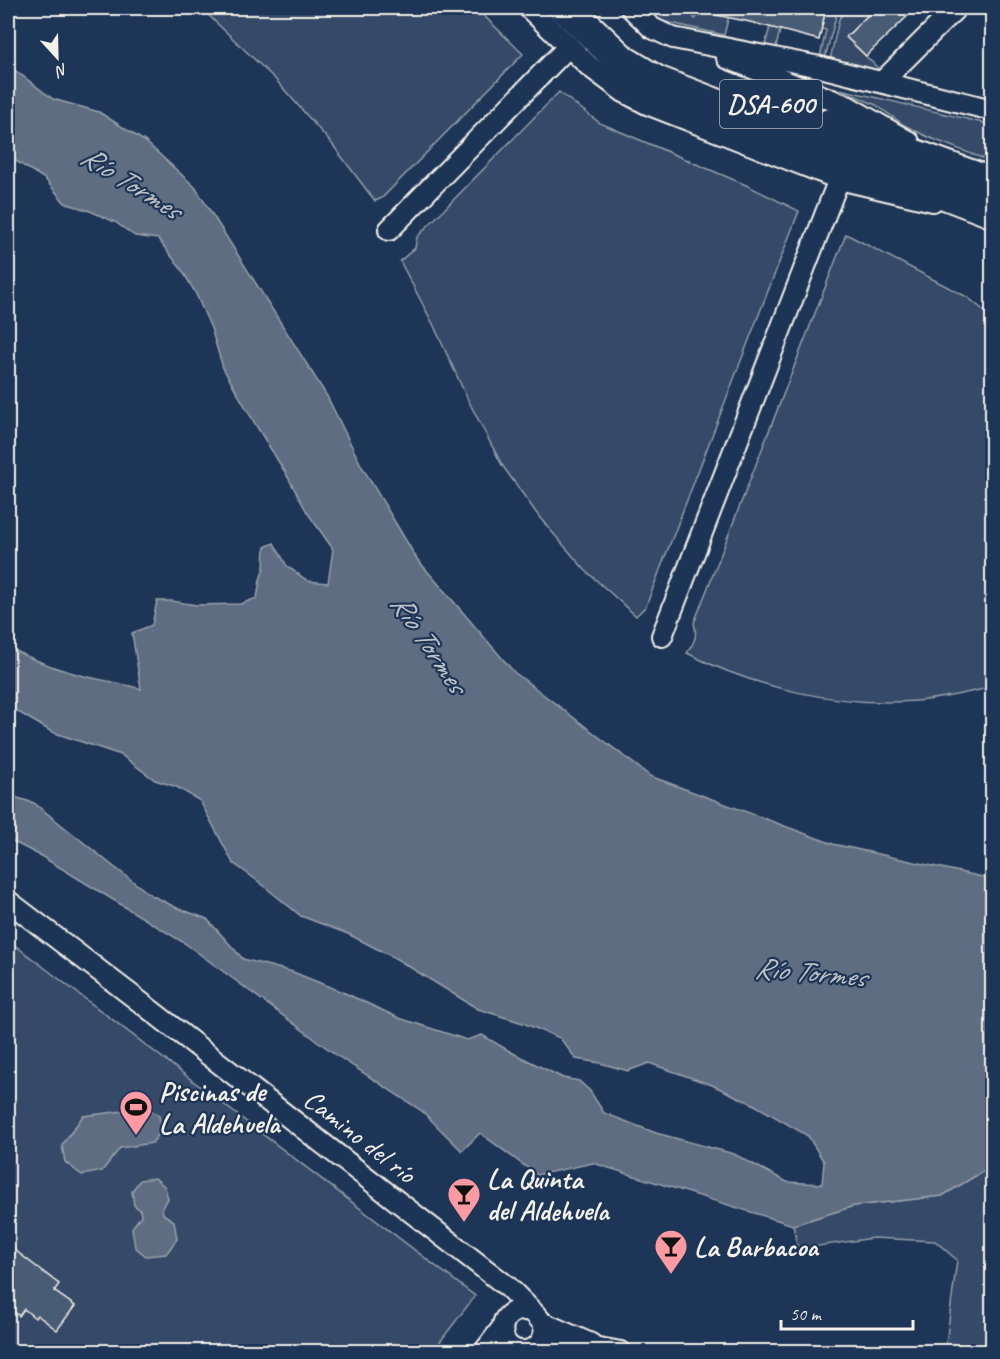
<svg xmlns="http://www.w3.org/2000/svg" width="1000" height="1359" font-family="Caveat,sans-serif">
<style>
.green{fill:#354a67;stroke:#949ea8;stroke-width:1.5}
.water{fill:#5e6d82;stroke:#9aa2ab;stroke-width:1.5}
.building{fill:#485b74;stroke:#f4f1e8;stroke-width:1.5}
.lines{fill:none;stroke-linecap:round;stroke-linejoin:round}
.minor-casing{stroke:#f4f1e8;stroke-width:24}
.primary-casing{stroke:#f4f1e8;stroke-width:36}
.minor{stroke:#1d3557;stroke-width:20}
.primary{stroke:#1d3557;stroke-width:32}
.labels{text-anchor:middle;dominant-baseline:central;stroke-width:4.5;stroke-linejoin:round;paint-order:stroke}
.shield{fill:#1d3557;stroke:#b4b9bc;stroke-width:1.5}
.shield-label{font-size:27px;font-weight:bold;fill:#f4f1e8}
.poi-label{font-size:28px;font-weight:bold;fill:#f4f1e8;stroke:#1d3557;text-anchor:start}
.street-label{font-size:28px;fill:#f4f1e8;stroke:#1d3557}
.water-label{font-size:30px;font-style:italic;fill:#c0c3c4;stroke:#1d3557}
</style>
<rect width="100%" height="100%" fill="#1d3557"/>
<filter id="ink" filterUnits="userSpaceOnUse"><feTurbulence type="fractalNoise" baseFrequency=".0167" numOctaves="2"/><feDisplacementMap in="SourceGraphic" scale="12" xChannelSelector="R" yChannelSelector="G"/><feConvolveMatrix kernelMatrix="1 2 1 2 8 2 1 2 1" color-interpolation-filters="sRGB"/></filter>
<g filter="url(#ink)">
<path class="green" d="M201,8H476L523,54L382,198L375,201L332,144L275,79Z
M646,8H663L670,14L676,8H702L693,16L695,19L706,8H731L724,35L662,21L655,17Z
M770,8H795L791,19L783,18L776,47L765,45L772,20L767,18Z
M805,8H876L846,37L878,68L876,71L830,60L839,19L843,13H837L825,58L820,57L826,30L821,29L825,13Z
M840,89L992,125V162L928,137L904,125L876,105Z
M559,92L600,123L746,185L799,211L646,606L636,616L585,570L540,518L502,465L468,400L433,324L400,261L415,248L417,237Z
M846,234L967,297L992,317V687C967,693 942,699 916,701C839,707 755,688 687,653C694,642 698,637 694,623Z
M8,940L475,1296L433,1351H8Z
M992,1166V1351H945L957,1260L935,1241L873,1238L798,1249L793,1225L854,1206L942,1196Z"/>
<path class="water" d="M8,69L16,71L53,99L99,112L146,142L195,187L327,396L361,465L417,559L514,672L650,776L833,844L992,879V1166L942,1196L854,1206L793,1225L593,1163L537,1175L480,1133L462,1151L422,1111L339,1057L186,944L41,856L8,839V795L34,803L113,866L151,895L175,907L207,919L243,959L293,972L347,994L399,1018L467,1040L482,1035L511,1052L563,1078L579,1081L590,1091L604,1113L656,1133L734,1154L787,1182L822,1184L824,1162L808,1136L753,1104L712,1085L649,1063L628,1071L600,1063L576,1059L560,1038L523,1023L478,1009L395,958L348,934L301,916L259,882L233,863L200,801L177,787L155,780L121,755L52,732L15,710L8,708V647C29,658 50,667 73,673C96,680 119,682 141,689L132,633L152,625L157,601H172L196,605L240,604L257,598L260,580L264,568L265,547L274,543L287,566L308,581L328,583L333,549L307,512L285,472L257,427L223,368L211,328L195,292L182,270L158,239L135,236L115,222L90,211L65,203L45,179L8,156Z
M148,1108L159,1116L162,1130L152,1143L120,1148L102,1171L82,1175L65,1162L62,1145L83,1116Z
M155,1178L165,1187L168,1199L162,1207L163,1214L174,1221L177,1239L166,1254L146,1256L135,1247L132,1228L141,1216L140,1210L134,1205L132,1191L140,1180Z"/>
<path class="building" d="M712,8H805L825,13L819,40L750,22L711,14Z
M875,8H916L866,56L846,37Z
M16,1251L59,1284L54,1291L75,1306L57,1330L37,1315L35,1318L24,1309L19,1316L8,1307V1262Z"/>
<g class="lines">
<defs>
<path id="minor" d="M529,8L589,66L624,92L647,104L839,179L933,201
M631,8L652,28L673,38L820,67L992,110
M727,58L847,106L909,142
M882,82L956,8
M389,230L569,46
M662,636L839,179
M8,901L135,998L508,1287C515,1294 522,1301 528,1307C538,1318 552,1326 540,1343C536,1348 530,1351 524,1351C495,1353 493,1303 531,1311
M543,1323L591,1344
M536,1347L599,1348L621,1352
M484,1352L502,1328"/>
<path id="primary" d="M566,8L623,62L656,82L992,211
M830,125L992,184"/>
</defs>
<use href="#minor" class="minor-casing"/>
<use href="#primary" class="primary-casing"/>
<use href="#minor" class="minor"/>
<use href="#primary" class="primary"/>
</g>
</g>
<defs>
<symbol id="stadium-pin" viewBox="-11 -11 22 30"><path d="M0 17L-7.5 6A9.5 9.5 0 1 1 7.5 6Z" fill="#ff9aa2" stroke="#1d3557"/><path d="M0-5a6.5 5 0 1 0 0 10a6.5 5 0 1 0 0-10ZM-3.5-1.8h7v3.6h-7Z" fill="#111"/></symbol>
<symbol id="bar-pin" viewBox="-11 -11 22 30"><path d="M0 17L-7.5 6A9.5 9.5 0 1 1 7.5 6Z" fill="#ff9aa2" stroke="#1d3557"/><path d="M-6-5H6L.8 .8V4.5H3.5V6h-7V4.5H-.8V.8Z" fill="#111"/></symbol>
</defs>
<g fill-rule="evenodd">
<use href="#stadium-pin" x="117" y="1088" width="38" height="52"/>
<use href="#bar-pin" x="445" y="1175" width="38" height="52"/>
<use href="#bar-pin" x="652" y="1227" width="38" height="52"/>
</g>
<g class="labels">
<rect class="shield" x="720" y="80" width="102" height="48" rx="4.5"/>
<g class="shield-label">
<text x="771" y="104">DSA-600</text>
</g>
<g class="poi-label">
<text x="159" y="1091">Piscinas de<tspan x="159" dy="32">La Aldehuela</tspan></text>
<text x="487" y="1178">La Quinta<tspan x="487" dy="32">del Aldehuela</tspan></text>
<text x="694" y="1246">La Barbacoa</text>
</g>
<g class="street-label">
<text transform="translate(360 1136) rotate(38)">Camino del río</text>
</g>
<g class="water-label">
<text transform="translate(131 182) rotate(32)">Río Tormes</text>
<text transform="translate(429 643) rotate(56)">Río Tormes</text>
<text transform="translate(810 972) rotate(5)">Río Tormes</text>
</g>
</g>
<rect width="1000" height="1359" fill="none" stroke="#1d3557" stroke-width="30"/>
<rect x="15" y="15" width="970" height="1329" fill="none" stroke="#f4f1e8" stroke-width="2" filter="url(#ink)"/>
<g transform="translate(57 57) rotate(158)" stroke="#1d3557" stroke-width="4.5" paint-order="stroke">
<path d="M0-4.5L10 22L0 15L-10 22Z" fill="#f4f1e8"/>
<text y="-9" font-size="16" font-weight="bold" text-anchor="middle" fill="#f4f1e8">N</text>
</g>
<path d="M781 1320v9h132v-9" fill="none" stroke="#f4f1e8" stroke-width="3"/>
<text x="790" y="1320" font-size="18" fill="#f4f1e8" stroke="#1d3557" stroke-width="4.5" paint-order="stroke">50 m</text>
</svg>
